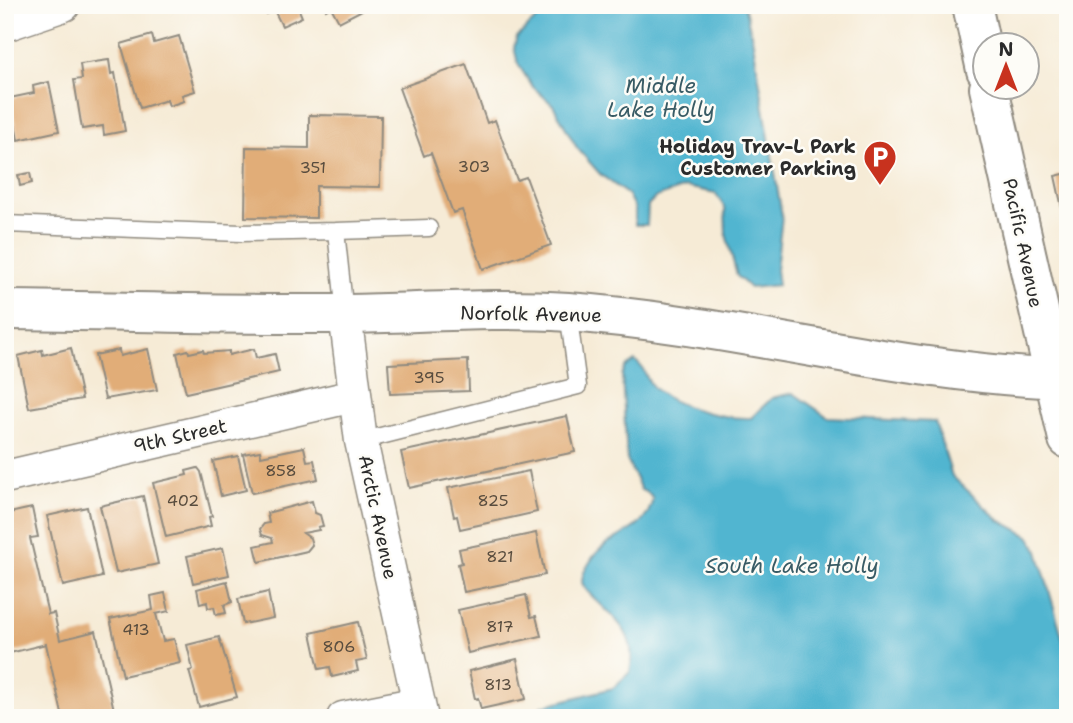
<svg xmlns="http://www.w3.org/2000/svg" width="1073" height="723" font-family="'Shantell Sans',sans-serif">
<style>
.water{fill:#51b5d0;stroke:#3e707e;stroke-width:2}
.building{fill:#e1ad78}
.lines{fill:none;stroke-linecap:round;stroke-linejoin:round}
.lane-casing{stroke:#908b80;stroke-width:19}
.street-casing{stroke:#908b80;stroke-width:35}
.secondary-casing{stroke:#908b80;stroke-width:42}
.highway-casing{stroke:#908b80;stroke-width:42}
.lane{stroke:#fff;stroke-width:16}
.street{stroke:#fff;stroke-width:32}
.secondary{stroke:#fff;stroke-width:38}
.highway{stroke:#fff;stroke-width:38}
.labels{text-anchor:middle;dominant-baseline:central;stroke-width:5;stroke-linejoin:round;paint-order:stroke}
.number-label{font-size:16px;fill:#584c3e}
.poi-label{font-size:19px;font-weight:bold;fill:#2b2b2b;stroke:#fdfcf7;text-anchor:end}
.street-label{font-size:19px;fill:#2b2b2b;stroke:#fdfcf7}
.water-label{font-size:21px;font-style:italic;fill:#385b65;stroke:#fdfcf7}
</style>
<rect width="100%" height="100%" fill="#fdfcf7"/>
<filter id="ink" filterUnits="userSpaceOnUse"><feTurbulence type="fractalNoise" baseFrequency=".0143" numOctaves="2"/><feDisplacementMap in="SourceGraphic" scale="14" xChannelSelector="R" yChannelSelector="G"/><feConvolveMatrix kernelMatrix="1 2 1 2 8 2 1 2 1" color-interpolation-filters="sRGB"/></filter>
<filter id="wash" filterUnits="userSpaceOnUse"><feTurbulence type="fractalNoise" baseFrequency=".00686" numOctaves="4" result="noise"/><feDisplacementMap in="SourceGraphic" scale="28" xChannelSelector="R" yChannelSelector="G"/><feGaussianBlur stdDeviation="1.57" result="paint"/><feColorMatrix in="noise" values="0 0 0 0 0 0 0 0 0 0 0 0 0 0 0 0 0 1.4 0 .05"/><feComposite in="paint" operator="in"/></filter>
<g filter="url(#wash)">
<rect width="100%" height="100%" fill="#f6ebd6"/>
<path class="water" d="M552,5H744L753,42L782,216L776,270L778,285L750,288L737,276L726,234L725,208L715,193L686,187L656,197L648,205L647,225H635V209L628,195L600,174L577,148L553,105L532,86L518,64L514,47L517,37Z
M635,361C646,369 643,373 650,383C666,406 724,419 751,418L772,398L793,393L828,417L935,422L952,476L999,520L1029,536L1037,548L1068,657V718H531L542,706L613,688L630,672C638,633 615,619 591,595C587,591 583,587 582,582C582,574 586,568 590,562C604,538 628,537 644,519C649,513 651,506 653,499L648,493L641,490L627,460L622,375L626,367Z"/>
<g id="blocks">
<path class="building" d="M262,5H297L302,17L282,26L274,10L266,14Z
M324,5H362L364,9L339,22L331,7L326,10Z
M152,35L154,43L179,36L195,91L182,95L184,101L169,106L167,100L140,108L121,44Z
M109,60L111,74L115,73L125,131L104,135L103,126L82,129L74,80L82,79L80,64Z
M466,64L487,123L495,120L517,180L526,177L551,245L483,269L462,210L453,213L431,153L424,156L399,88Z
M49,82L59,131L18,140L10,98L34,93L33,86Z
M309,115L381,116L380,187L316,186V218L245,217L246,147L309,148Z
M30,173L32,183L20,186L18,175Z
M1068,173V216L1064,217L1055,176Z
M71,348L82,399L29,408L18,356L42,350L43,355Z
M148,349L157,390L105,399L95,355L119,350L120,356Z
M254,349L256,358L275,354L279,372L186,393L177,353L188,350L189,353L203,350L204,353L229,351V355Z
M468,360L469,391L390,394L388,364Z
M567,416L575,452L409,488L401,452Z
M304,447L307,461L314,460L318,479L252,493L243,454L260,451L261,456Z
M238,456L246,490L221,496L213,461Z
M198,468L201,472L212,516L209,517L211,526L166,537L153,483L187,475L186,471Z
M529,471L537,512L460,529L457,516L454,517L448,488Z
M143,496L158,564L116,573L100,506Z
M312,501L315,513L320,515L323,526L318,527L319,530L303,533L310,538L312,545L307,551L259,562L255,546L273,542L272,538L262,535L260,529L264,524L269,523L267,513Z
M87,507L102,577L63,586L47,516Z
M32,508L38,537L30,538L48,614L54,613L60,640L96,631L114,710L83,718H63L46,644L10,653L5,633V514Z
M536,533L545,575L464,592L458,564L462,563L459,549Z
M223,548L229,575L193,583L187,556Z
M227,581L232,602L224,605L226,613L216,615L214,607L208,608L207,602L200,604L197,589Z
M268,592L273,618L243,624L238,599Z
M165,593L169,611L156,614L163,641L174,639L180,663L123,676L110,619L153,610L151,596Z
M526,595L531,617L536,616L541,636L468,653L458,610Z
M358,622L367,660L356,662L358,671L332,677L330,667L319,669L311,633Z
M219,637L237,697L199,707L189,671L193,670L187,645Z
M517,659L526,699L481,709L478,698L475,699L469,671Z"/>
</g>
</g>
<g filter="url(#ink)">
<use href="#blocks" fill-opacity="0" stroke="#908b80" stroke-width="2"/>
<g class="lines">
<defs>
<path id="lane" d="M5,224L241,233L336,231L345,314
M336,231L429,228
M361,441L578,386L568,312"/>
<path id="street" d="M5,25L64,5
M345,314L361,441L422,718
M5,477L354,396
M343,718L419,703"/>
<path id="secondary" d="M5,310C120,311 234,315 348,314C421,313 496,307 568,312C736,324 899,374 1068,379"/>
<path id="highway" d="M972,5L986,70
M989,88L1068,439"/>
</defs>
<use href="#lane" class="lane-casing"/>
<use href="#street" class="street-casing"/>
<use href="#secondary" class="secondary-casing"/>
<use href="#highway" class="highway-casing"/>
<use href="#lane" class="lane"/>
<use href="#street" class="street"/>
<use href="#secondary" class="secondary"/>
<use href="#highway" class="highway"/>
</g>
</g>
<defs>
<symbol id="parking-pin" viewBox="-11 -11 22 30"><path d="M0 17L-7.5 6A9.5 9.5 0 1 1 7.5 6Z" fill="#c8321e" stroke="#fdfcf7"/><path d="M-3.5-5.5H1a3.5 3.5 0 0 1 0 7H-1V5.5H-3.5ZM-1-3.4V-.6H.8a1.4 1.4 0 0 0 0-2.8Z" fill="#fff"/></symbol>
</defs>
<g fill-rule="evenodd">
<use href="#parking-pin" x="861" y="138" width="38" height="52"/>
</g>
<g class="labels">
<g class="number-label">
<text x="474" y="166">303</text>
<text x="313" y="167">351</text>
<text x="429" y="377">395</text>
<text x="281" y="470">858</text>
<text x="183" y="500">402</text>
<text x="493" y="500">825</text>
<text x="500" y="556">821</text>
<text x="500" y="626">817</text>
<text x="136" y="629">413</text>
<text x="339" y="646">806</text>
<text x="498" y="684">813</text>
</g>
<g class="poi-label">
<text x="856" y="146">Holiday Trav-L Park<tspan x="856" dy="22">Customer Parking</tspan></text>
</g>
<g class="street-label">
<text transform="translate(1023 243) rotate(78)">Pacific Avenue</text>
<text transform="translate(531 314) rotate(1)">Norfolk Avenue</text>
<text transform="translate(180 436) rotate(-13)">9th Street</text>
<text transform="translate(378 517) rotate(78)">Arctic Avenue</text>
</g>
<g class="water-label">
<text x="661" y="86">Middle<tspan x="661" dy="24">Lake Holly</tspan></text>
<text x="792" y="566">South Lake Holly</text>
</g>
</g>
<rect width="1073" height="723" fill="none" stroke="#fdfcf7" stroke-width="28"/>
<g transform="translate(1006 66)"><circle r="33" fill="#fdfcf7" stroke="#a9a8a5" stroke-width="2"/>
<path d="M0-5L12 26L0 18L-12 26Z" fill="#c8321e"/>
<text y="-10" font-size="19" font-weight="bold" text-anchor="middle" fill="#2b2b2b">N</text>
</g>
</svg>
